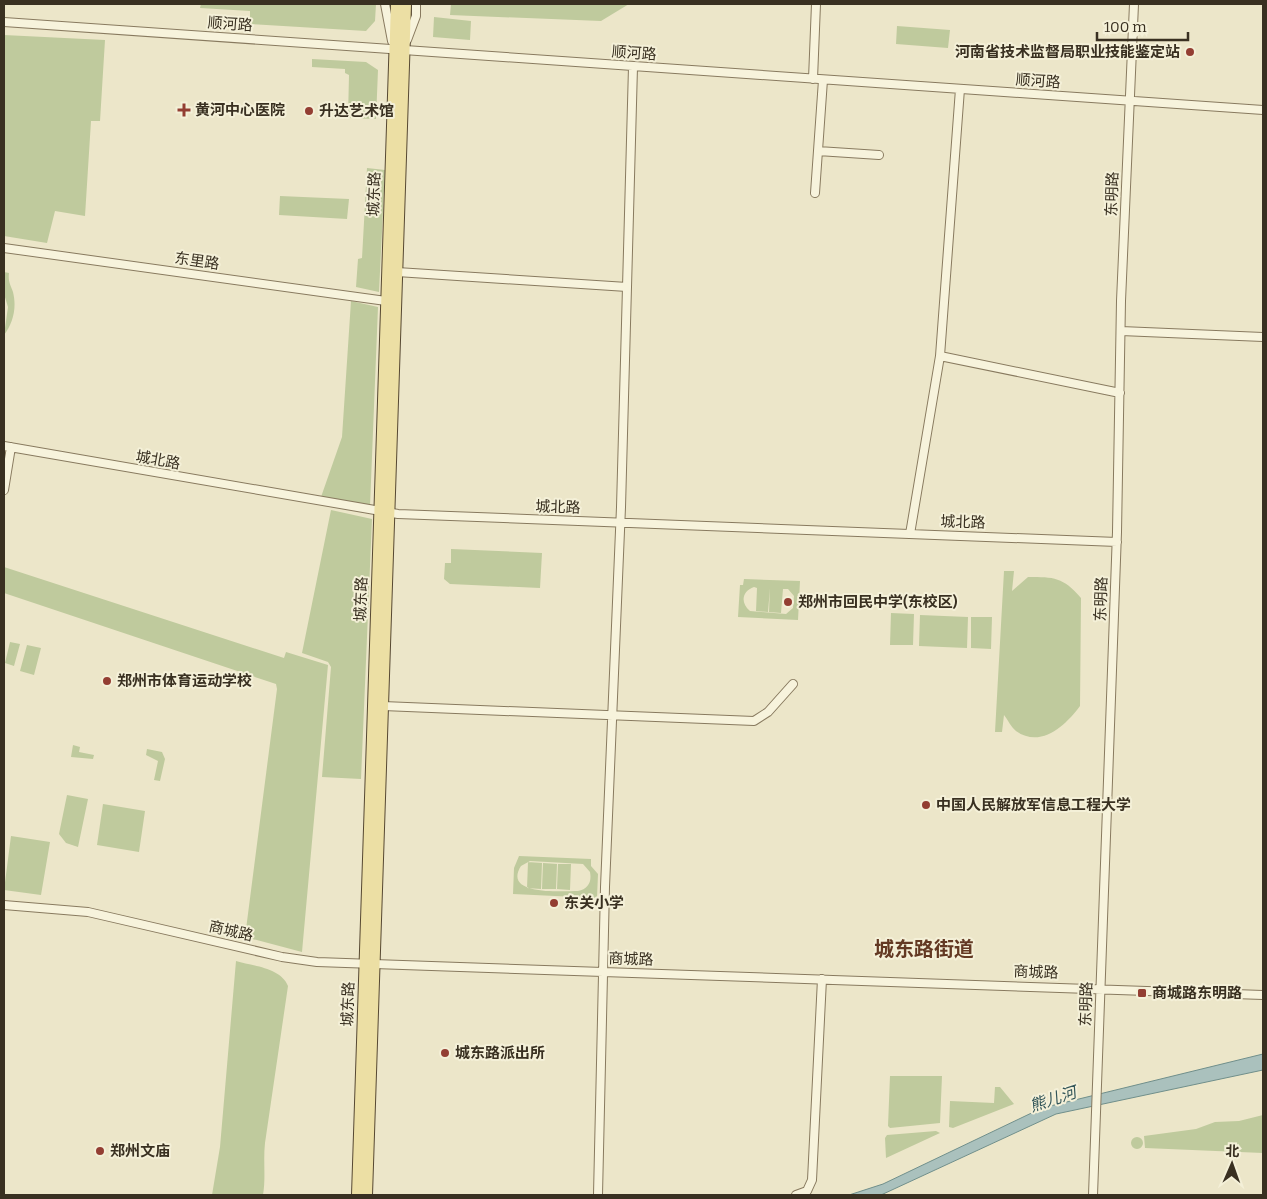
<svg xmlns="http://www.w3.org/2000/svg" width="1267" height="1199" font-family="Bitter,'Noto Sans SC',serif">
<style>
.green{fill:#bfca9d;fill-rule:evenodd}
.water{fill:#aac1bd;stroke:#708f8b}
.lines{fill:none;stroke-linecap:round;stroke-linejoin:round}
.minor-casing{stroke:#887a5f;stroke-width:10}
.major-casing{stroke:#564832;stroke-width:12}
.minor{stroke:#f7f3dc;stroke-width:8}
.major{stroke:#ecdfa4;stroke-width:10}
.poi-dot{fill:#933e32;stroke:#f4f0d8;stroke-width:2}
.labels{text-anchor:middle;dominant-baseline:central;stroke-width:4;stroke-linejoin:round;paint-order:stroke}
.street-label{font-size:15px;fill:#393021;stroke:#f4f0d8}
.poi-label{font-size:15px;font-weight:bold;fill:#393021;stroke:#f4f0d8;text-anchor:start}
.water-label{font-size:16px;font-style:italic;fill:#325558;stroke:#f4f0d8}
.district-label{font-size:20px;font-weight:bold;fill:#633923;stroke:#f4f0d8}
</style>
<rect width="100%" height="100%" fill="#ece6c9"/>
<path class="green" d="M201,4H376L375,21L366,31L250,24V11L200,8Z
M451,4H629L601,21L450,15Z
M434,17L471,21L470,40L433,37Z
M897,26L950,30L948,48L896,44Z
M4,35L105,40L100,121H91L85,216L55,211L47,243L4,236Z
M312,59L366,62L378,70L376,119L348,118L349,75L345,73V69L312,67Z
M367,168L385,170L379,292L356,287L358,259L362,258Z
M280,196L349,199L347,219L279,215Z
M4,272L9,273C8,281 10,284 13,292C17,308 13,323 4,335L8,307L4,294Z
M351,301L378,307L370,506L321,497L342,437Z
M331,510L372,519L361,779L322,777L331,667L328,662L302,653Z
M451,549L542,553L540,588L450,584L444,579L445,563H451Z
M4,567L284,658L286,652L328,665L302,952L245,937L277,689L276,684L4,593Z
M1004,571H1014L1012,591L1028,577C1054,577 1063,577 1081,598L1080,706C1066,725 1041,749 1016,731C1011,727 1008,720 1004,715L1002,732H995Z
M744,579L800,581L798,620L738,617L740,585H743ZM754,587L757,588L756,611L768,612L770,588L769,612L781,613L783,589H788L794,596L793,608L786,614L750,611C740,603 742,591 754,587Z
M891,613L914,614L913,645H890Z
M920,615L968,617L967,648L919,646Z
M971,617H992L991,649L971,648Z
M10,642L20,644L14,666L5,663Z
M27,645L41,648L34,675L20,671Z
M73,745L80,747L79,752L94,755L93,759L71,757Z
M147,749L162,752L165,759L160,781L154,780L158,761L146,755Z
M67,795L88,799L78,847L66,843L59,834Z
M103,804L145,811L139,852L97,845Z
M11,836L50,842L41,895L4,890Z
M519,856L591,859V866L598,874L597,898L513,894L514,868ZM530,861L583,864L590,872C592,882 588,889 578,891C563,891 502,896 521,866Z
M528,862L542,863L541,889L527,888Z
M543,863L557,864L556,889H542Z
M558,864H571L570,890L557,889Z
M236,961C253,966 281,968 288,986L265,1143C263,1161 266,1177 263,1195H212L220,1147Z
M890,1076H942L940,1123L890,1128L888,1126Z
M995,1087H1000L1014,1104L953,1128L949,1127L950,1101L994,1103Z
M1263,1115V1153L1145,1148L1144,1136L1196,1129L1215,1122L1239,1121Z
M936,1131L940,1133L886,1158L885,1138L887,1135Z
M1131 1143a6 6 0 1 1 12 0a6 6 0 1 1-12 0Z"/>
<path class="water" d="M1263,1054V1070L1056,1114L881,1195H849L883,1184L1042,1108Z"/>
<g class="lines">
<defs>
<path id="minor" d="M385,4L392,41
M4,22L1263,110
M407,40L416,16V4
M813,79L816,4
M818,151L879,155
M815,193L823,80
M4,248L386,301
M397,272L627,287
M1121,331L1263,337
M940,356L1120,393
M4,446L398,514L1117,542
M4,490L11,447
M910,534L940,356L960,89
M383,706L754,721L768,712L793,684
M4,905L88,912L282,957L317,962L1263,995
M598,1195L605,887L621,507L633,67
M796,1195L807,1191L812,1180L822,979
M1093,1195L1117,532L1121,301L1134,4"/>
<path id="major" d="M357,1195L396,4
M367,1195L406,4"/>
</defs>
<use href="#minor" class="minor-casing"/>
<use href="#major" class="major-casing"/>
<use href="#minor" class="minor"/>
<use href="#major" class="major"/>
</g>
<g class="poi-dot">
<circle cx="1190" cy="52" r="5"/>
<path d="M181.5 102.5h5v5h5v5h-5v5h-5v-5h-5v-5h5z"/>
<circle cx="309" cy="111" r="5"/>
<circle cx="788" cy="602" r="5"/>
<circle cx="107" cy="681" r="5"/>
<circle cx="926" cy="805" r="5"/>
<circle cx="554" cy="903" r="5"/>
<rect x="1137" y="988" width="10" height="10" rx="2.5"/>
<circle cx="445" cy="1053" r="5"/>
<circle cx="100" cy="1151" r="5"/>
</g>
<g class="labels">
<g class="street-label">
<text transform="translate(230 24) rotate(4)">顺河路</text>
<text transform="translate(634 53) rotate(4)">顺河路</text>
<text transform="translate(1038 81) rotate(4)">顺河路</text>
<text transform="translate(374 194) rotate(-88)">城东路</text>
<text transform="translate(1112 194) rotate(-88)">东明路</text>
<text transform="translate(197 261) rotate(8)">东里路</text>
<text transform="translate(158 460) rotate(10)">城北路</text>
<text transform="translate(558 507) rotate(2)">城北路</text>
<text transform="translate(963 522) rotate(2)">城北路</text>
<text transform="translate(361 599) rotate(-88)">城东路</text>
<text transform="translate(1101 599) rotate(-88)">东明路</text>
<text transform="translate(231 931) rotate(13)">商城路</text>
<text transform="translate(631 959) rotate(2)">商城路</text>
<text transform="translate(1036 972) rotate(2)">商城路</text>
<text transform="translate(348 1004) rotate(-88)">城东路</text>
<text transform="translate(1086 1004) rotate(-88)">东明路</text>
</g>
<g class="poi-label">
<text x="1180" y="52" text-anchor="end">河南省技术监督局职业技能鉴定站</text>
<text x="195" y="110">黄河中心医院</text>
<text x="319" y="111">升达艺术馆</text>
<text x="798" y="602">郑州市回民中学(东校区)</text>
<text x="117" y="681">郑州市体育运动学校</text>
<text x="936" y="805">中国人民解放军信息工程大学</text>
<text x="564" y="903">东关小学</text>
<text x="1152" y="993">商城路东明路</text>
<text x="455" y="1053">城东路派出所</text>
<text x="110" y="1151">郑州文庙</text>
</g>
<g class="water-label">
<text transform="translate(1053 1099) rotate(-18)">熊儿河</text>
</g>
<g class="district-label">
<text x="924" y="949">城东路街道</text>
</g>
</g>
<rect width="1267" height="1199" fill="none" stroke="#393021" stroke-width="10"/>
<g transform="translate(1232 1164) rotate(2)" stroke="#f4f0d8" stroke-width="4" paint-order="stroke">
<path d="M0-4L9 19L0 12L-9 19Z" fill="#393021"/>
<text y="-8" font-size="14" font-weight="bold" text-anchor="middle" fill="#393021">北</text>
</g>
<path d="M1097 32v8h91v-8" fill="none" stroke="#393021" stroke-width="2.5"/>
<text x="1104" y="32" font-size="15" fill="#393021" stroke="#f4f0d8" stroke-width="4" paint-order="stroke">100 m</text>
</svg>
